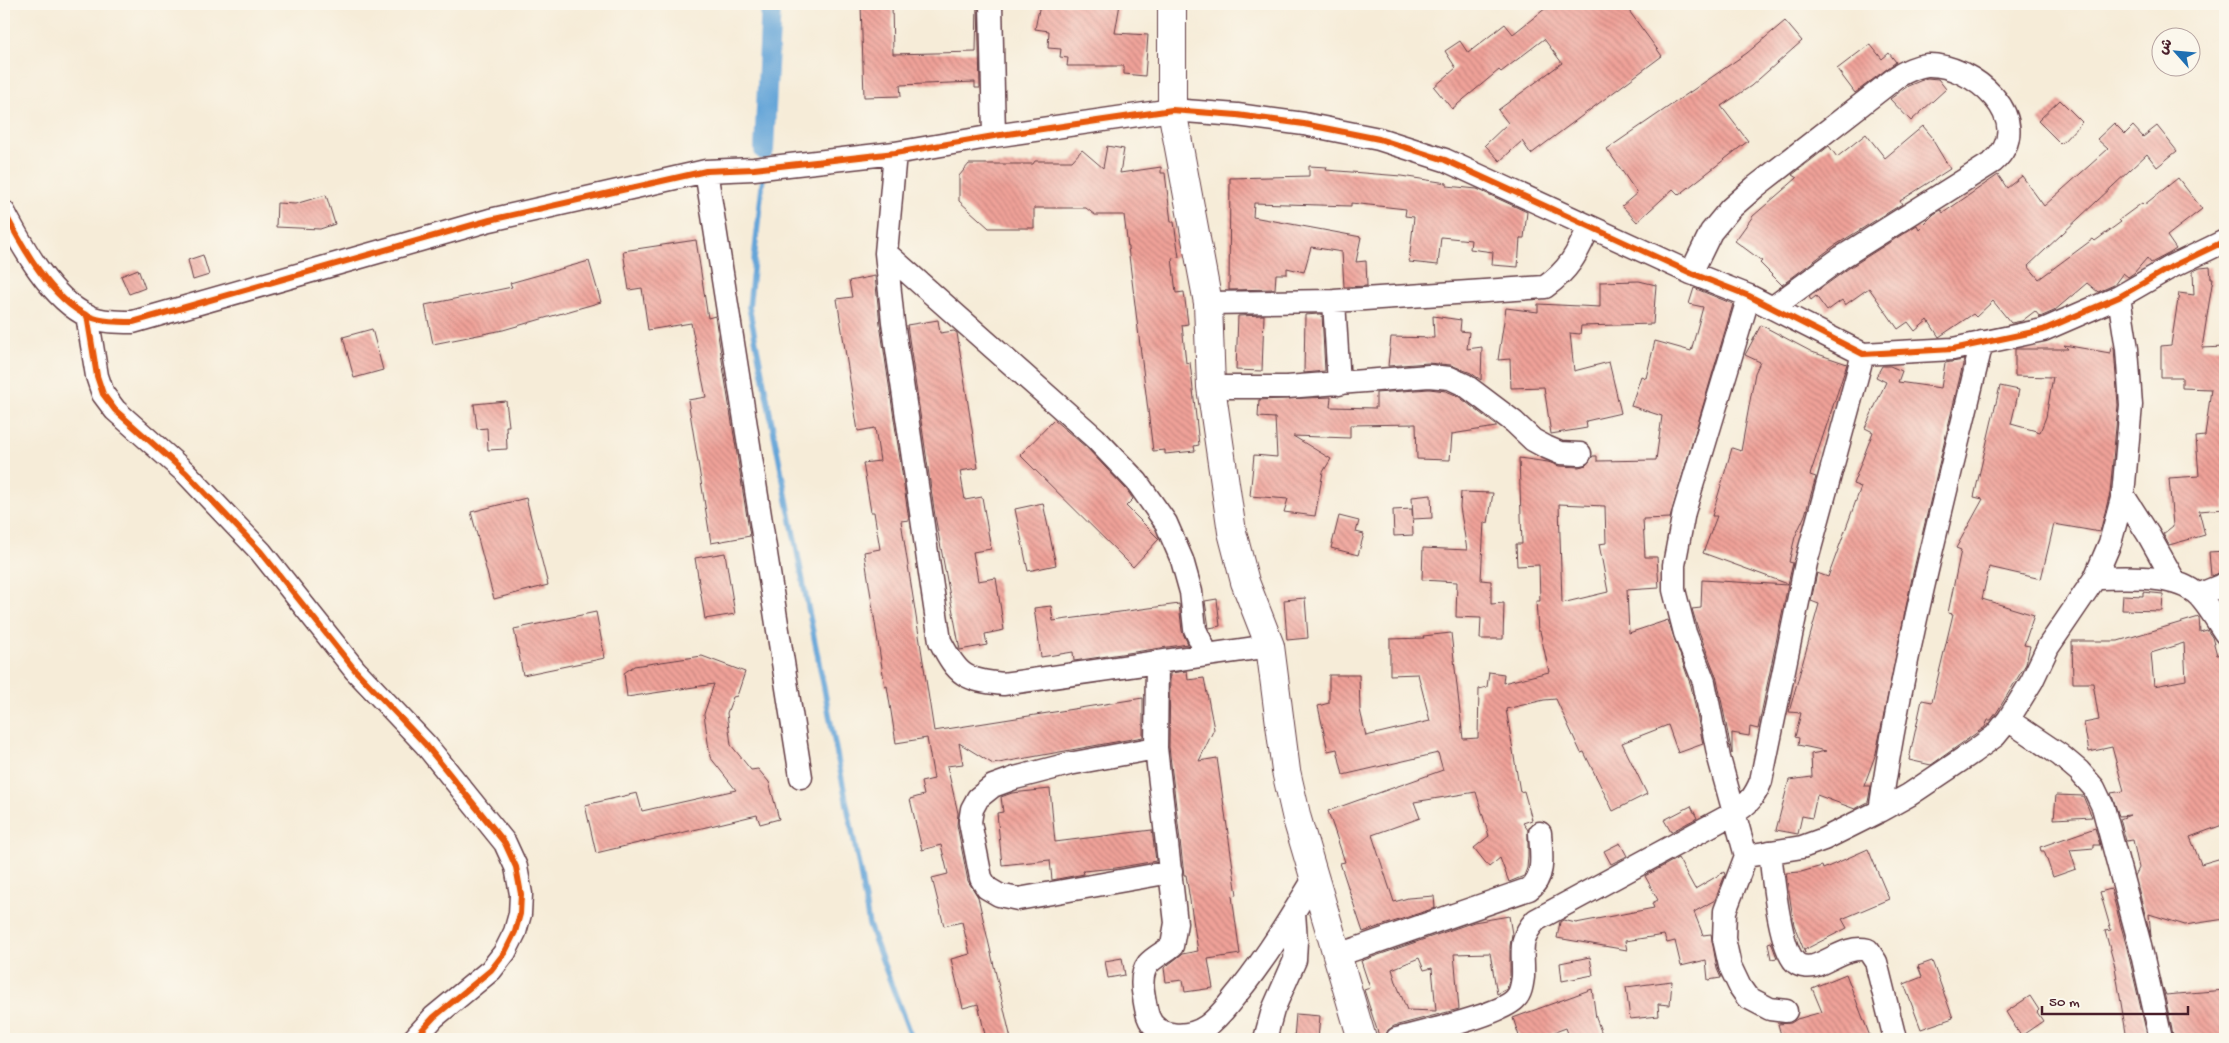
<svg xmlns="http://www.w3.org/2000/svg" width="2229" height="1043" font-family="'Gochi Hand','Playpen Sans Arabic',sans-serif">
<style>
.lines{fill:none;stroke-linecap:round;stroke-linejoin:round}
.stream{stroke:#65a5d8;stroke-width:5.5}
.canal{stroke:#65a5d8;stroke-width:20}
.building{fill:url(#building-back-hatch);fill-rule:evenodd}
.minor-casing{stroke:#643e45;stroke-width:25}
.secondary-casing{stroke:#643e45;stroke-width:30}
.minor{stroke:#fff;stroke-width:22}
.secondary{stroke:#fff;stroke-width:28}
.cycleway-casing{stroke:#fbf7ec;stroke-width:9}
.cycleway{stroke:#e8590c;stroke-width:6}
</style>
<defs>
<pattern id="building-back-hatch" width="6" height="6" patternUnits="userSpaceOnUse" patternTransform="scale(1.25)"><rect width="6" height="6" fill="#f0a299"/><path d="M-1 5l2 2M0 0l6 6M5-1l2 2" fill="none" stroke="#c4837d"/></pattern>
</defs>
<rect width="100%" height="100%" fill="#fbf7ec"/>
<filter id="ink" filterUnits="userSpaceOnUse"><feTurbulence type="fractalNoise" baseFrequency=".02" numOctaves="2"/><feDisplacementMap in="SourceGraphic" scale="10" xChannelSelector="R" yChannelSelector="G"/><feConvolveMatrix kernelMatrix="1 2 1 2 8 2 1 2 1" color-interpolation-filters="sRGB"/></filter>
<filter id="wash" filterUnits="userSpaceOnUse"><feTurbulence type="fractalNoise" baseFrequency=".0096" numOctaves="4" result="noise"/><feDisplacementMap in="SourceGraphic" scale="20" xChannelSelector="R" yChannelSelector="G"/><feGaussianBlur stdDeviation="1.12" result="paint"/><feColorMatrix in="noise" values="0 0 0 0 0 0 0 0 0 0 0 0 0 0 0 0 0 1.4 0 .05"/><feComposite in="paint" operator="in"/></filter>
<g filter="url(#wash)">
<rect width="100%" height="100%" fill="#f6ecd8"/>
<g class="lines">
<path class="stream" d="M763,177L749,307L860,871L869,925L912,1039"/>
<path class="canal" d="M764,150L771,4"/>
</g>
<g id="blocks">
<path class="building" d="M861,4H892L893,54L976,52L977,4H978L980,88H975V82L900,85L901,96L864,97Z
M1040,4H1120L1115,33L1148,35L1145,76L1124,74V66H1067L1068,58L1060,57L1061,49L1048,48L1049,31L1035,29Z
M1551,4H1624L1662,56L1531,154L1522,141L1500,161L1485,145L1508,123L1498,110L1562,63L1544,39L1501,72L1499,70L1452,109L1434,87L1456,68L1445,51L1460,41L1468,53L1505,24L1513,34Z
M1785,21L1802,41L1751,86L1721,106L1748,141L1679,195L1673,189L1637,222L1622,206L1637,193L1607,149L1747,53Z
M1870,44L1882,59L1889,53L1896,62L1855,93L1837,69Z
M1927,78L1938,79L1946,89L1911,121L1890,99L1908,86Z
M2060,100L2082,122L2061,144L2038,121Z
M2114,123L2125,134L2133,126L2143,137L2157,126L2177,151L2157,167L2147,154L2028,266L2039,279L2093,239L2095,241L2121,222L2119,220L2142,203L2144,205L2178,178L2202,209L2167,236L2176,249L2170,253L2151,263L2147,258L2134,273L2128,277L2123,273L2114,285L2098,292L2087,283L2054,311L2040,317L2035,311L2022,321L2011,323L1993,301L1976,317L1973,314L1939,337L1928,320L1915,331L1908,322L1898,329L1869,288L1845,305L1842,300L1827,311L1816,296L1811,300L1809,297L1849,268L1917,225L1919,229L1934,214L1941,210L1943,213L1998,175L2007,188L2022,176L2044,206L2108,149L2097,139Z
M1923,126L1933,138L1932,139L1950,169L1900,201L1902,204L1834,246L1782,285L1760,263L1762,261L1735,241L1753,216L1797,178L1792,175L1829,146L1837,157L1866,134L1885,158Z
M1107,146L1124,149L1120,173L1161,167V173H1165L1171,222H1174L1179,257L1172,258L1176,293L1184,292L1188,324L1182,325L1186,363L1190,362L1199,445L1194,446L1195,451L1165,454V450L1153,451L1124,215H1095L1086,208H1034V228H989L959,201V176L969,164H1033L1035,161H1072L1082,150L1103,168Z
M1309,166L1327,167L1326,170L1401,176L1447,183V186L1477,189L1527,212L1524,238H1520L1518,267L1492,265L1493,252L1470,249L1471,240L1441,237L1438,265L1409,262L1414,217L1405,216L1406,209L1351,203V206L1254,203L1253,217L1361,237L1356,262L1366,261L1367,286L1344,287L1342,252L1311,247L1304,272L1287,268V274H1276L1275,289L1229,290L1230,178L1309,176Z
M326,195L335,224L320,229L276,227L277,203L295,204Z
M696,240L708,318L715,316L750,536L711,543L688,400L706,397L691,323L648,330L642,288L629,290L623,251Z
M203,255L209,275L193,280L188,260Z
M589,261L601,302L503,330L433,344L425,305L512,287L510,283Z
M2210,267L2211,278H2213L2202,348L2225,347V509L2199,511L2205,535L2169,545L2163,534L2173,526L2169,478L2199,476L2196,437L2205,436L2211,389L2182,388V377H2161V346L2171,345L2179,293L2194,295L2193,271L2200,268Z
M138,269L145,288L129,294L121,276Z
M875,276L880,324L909,520L901,521L934,731L1143,698V737L993,764L959,743L963,764L947,766L958,813L957,825L968,881L978,897L1011,1039H986L978,1004L963,1008L951,959L970,954L962,922L944,926L932,878L948,874L941,845L922,850L910,799L924,795L921,782L934,779L927,738L896,743L887,686L885,687L864,552L880,549L874,512H871L863,463L880,461L875,428L858,431L837,299L852,297L849,281Z
M1639,281L1656,285L1653,324L1581,326L1580,334L1570,333L1574,371L1609,362L1621,413L1586,421L1587,428L1551,434L1544,387L1511,388L1510,359L1498,360L1506,308L1538,312V304L1600,307V282Z
M1694,288L1733,304L1670,518L1643,519L1645,557H1657L1659,588L1627,590L1629,633L1668,620L1691,686L1703,744L1678,753L1668,725L1622,743L1647,794L1613,811L1584,752L1581,753L1556,699L1544,700L1506,709L1520,792L1524,791L1532,820L1523,823L1528,830V857L1527,868L1524,876L1509,882L1500,858L1489,867L1474,848L1489,836L1476,792L1414,802L1420,818L1372,835L1394,902L1408,898L1434,896L1435,908L1363,932L1340,863L1345,862L1328,811L1443,770L1438,753L1343,775L1337,749L1328,751L1318,706L1329,703V675H1359L1360,710L1366,736L1430,721L1418,674L1390,675V639L1424,638L1423,636L1451,633L1463,739L1478,738L1479,689L1487,687L1489,672L1504,674L1503,683L1549,672L1540,631H1538L1536,601H1540L1539,565L1517,566L1516,544H1522L1519,458L1548,462L1559,466L1579,467L1586,465L1593,456H1597V461L1656,460L1662,416L1631,406L1641,376L1646,378L1655,341L1691,351L1703,307L1689,304ZM1559,504L1605,506L1606,543L1599,544L1608,592L1562,603Z
M1319,314H1322L1325,371L1304,373L1305,315Z
M1264,315L1262,371L1236,370L1238,316Z
M1433,316L1461,320L1460,331L1469,332L1467,349L1482,347L1481,380L1471,373L1451,365L1428,363L1388,366L1391,337L1434,338Z
M938,320L940,333L954,331L957,333L978,468L960,471L965,500L982,497L991,549L973,552L978,581L996,578L1004,630L985,634L987,645L960,650L935,516L907,325Z
M1761,325L1812,352L1847,364L1810,475L1816,477L1805,515L1795,537L1789,562L1793,563L1788,584L1703,553L1717,516H1712L1732,448L1741,451L1755,373L1760,362L1745,355Z
M372,329L383,370L354,378L343,337Z
M2064,345L2110,353L2111,347L2114,348L2118,405L2110,493L2100,532L2054,524L2041,579L1989,567L1982,599L2034,615L2024,645L2030,646L2026,664L1997,712L1991,720H1988L1985,727L1931,765L1909,760L1922,700L1932,702L1953,614L1948,613L1961,550L1956,548L1983,499L1974,497L2000,386L2019,390L2011,424L2040,432L2046,417L2053,377L2015,376V349H2068Z
M1964,360L1913,573L1876,753L1864,786H1871L1868,802L1855,809L1817,795L1812,818L1802,816L1798,834L1776,830L1789,780L1812,777L1811,754L1826,751L1798,745L1799,738L1795,737L1801,713L1789,712L1819,604L1811,601L1817,573L1828,577L1861,487L1853,484L1873,432L1865,428L1886,382L1876,377L1882,366H1890L1902,371L1898,382L1941,388L1945,363Z
M1429,389L1446,391L1458,396L1496,425V427L1452,434L1450,460L1417,459L1416,424L1350,425V438L1293,436L1331,459L1323,472L1315,516L1284,512L1288,499L1250,496L1254,455L1277,457L1275,418L1258,417L1259,400L1331,397L1330,407L1376,408V393Z
M506,401L509,426H506L507,449L488,450L487,428L477,429L474,404Z
M1054,420L1086,447L1127,490L1133,499L1126,506L1159,539L1133,567L1020,455Z
M1461,492L1493,493L1488,523L1484,522L1481,580L1491,581V604L1504,603L1503,639H1480L1481,618L1456,617L1457,582L1422,580L1423,548L1467,550L1460,507Z
M1431,495L1432,518L1413,519L1412,497Z
M526,498L548,585L494,599L471,512Z
M1043,503L1056,565L1028,571L1015,509Z
M1412,509L1413,535L1394,536L1393,510Z
M1339,516L1359,521L1356,532L1364,534L1358,555L1331,548Z
M2225,551V571L2211,576L2209,552Z
M725,553L735,614L705,619L695,558Z
M1702,580L1788,585L1758,729L1750,727L1749,736L1732,733V754L1717,679L1698,629L1692,609L1701,608Z
M2143,592L2163,594L2162,611L2122,610L2123,595L2143,596Z
M1305,598L1308,638L1287,640L1284,600Z
M1217,599L1220,626L1209,628L1205,601Z
M1179,604L1182,631L1188,644L1074,661L1073,652L1041,657L1034,608L1051,606L1053,621Z
M596,612L605,658L523,675L514,629Z
M2199,617L2200,632L2207,630L2212,637L2217,655L2225,654V824L2190,837L2201,864L2225,857V919L2185,925L2149,914L2151,937L2135,876L2139,868L2133,840L2126,841L2120,819L2130,815L2119,816L2111,793L2124,791L2112,747L2089,752L2084,723L2099,720L2093,683H2073L2072,641H2118ZM2184,643L2186,680L2154,686L2151,653Z
M702,656L745,672L737,696L733,697L727,713L731,745L751,770L758,769L769,782L779,819L760,824L757,815L596,853L585,805L637,793L642,811L736,790L710,757L704,714L714,684L627,697L624,673L634,666Z
M1187,671L1188,680L1204,678L1214,729L1199,761L1217,758L1237,895L1232,896L1240,954L1208,959L1213,988L1185,992L1183,980L1166,982L1164,968L1182,954L1198,951L1186,875H1184L1169,747L1170,673Z
M1050,789L1055,842L1152,830L1156,861L1116,868L1083,871L1084,874L1052,880L1050,860L1002,865L997,813L1003,812L1001,797L1012,793Z
M2056,795L2083,796L2092,817L2054,819Z
M1691,806L1697,818L1671,832L1664,820Z
M2095,828L2100,845H2094V848L2070,850L2076,869L2053,877L2044,851H2041L2040,847Z
M1620,843L1627,856L1611,864L1604,851Z
M1868,849L1889,899L1842,919L1847,928L1804,950L1805,953L1794,925L1786,873L1801,872L1822,866L1823,869Z
M1678,858L1695,889L1724,872L1725,875L1715,900L1694,912L1703,935L1711,934L1717,969L1721,978L1708,980L1706,960L1681,966L1675,941L1667,943L1664,935L1625,941L1627,950L1557,938L1560,922L1563,920L1576,923L1654,908L1652,903L1658,900L1645,876Z
M2111,889L2127,948L2148,1039H2127L2115,967L2105,931L2111,930L2100,892Z
M1509,916L1512,934L1510,946V976L1507,989L1497,994L1490,953L1454,954L1459,1009L1394,1026L1388,1030L1384,1039H1380L1364,990L1370,988L1361,961L1474,922ZM1419,958L1424,970L1432,968L1436,1011L1407,1010L1397,985L1392,969Z
M1771,942L1777,958L1771,959L1768,943Z
M1590,957L1593,975L1562,981L1560,963Z
M1122,958L1125,975L1108,978L1105,961Z
M1932,961L1953,1018L1921,1029L1904,984L1922,977L1918,966Z
M1846,974L1871,1039H1782L1778,1024L1791,1023L1797,1019L1822,1012L1812,988Z
M1672,981L1670,1005L1658,1004L1659,1016L1630,1019L1626,987Z
M2163,988L2166,995L2225,990V1039H2174Z
M1592,989L1596,1018L1604,1039H1570L1566,1028L1536,1039H1520L1513,1018Z
M2030,996L2039,1010L2037,1012L2043,1021L2021,1036L2006,1012Z
M1296,1014L1320,1016L1318,1039H1294Z"/>
</g>
</g>
<g filter="url(#ink)">
<use href="#blocks" fill-opacity="0" stroke="#643e45" stroke-width="1"/>
<g class="lines">
<defs>
<path id="minor" d="M991,4L994,136
M895,153L886,253L893,322L940,641C958,676 965,680 1003,684L1270,646
M706,171L801,777
M4,212C22,246 51,299 88,316C102,322 118,322 133,322L490,220L706,171L754,169L895,153L994,136L1172,110L1237,115L1304,124L1379,139L1445,160L1691,273L1749,296L1863,354L1953,349L2043,330L2119,297L2171,267L2225,241
M886,253L1095,438L1137,482L1166,523L1182,560L1191,592L1195,629L1207,655
M1691,273L1711,232L1730,209L1755,187L1898,76C1907,71 1916,66 1927,65C1972,63 2039,121 1993,162L1842,257L1772,308
M1749,296L1684,512L1674,565V590L1685,633L1704,682L1719,758L1746,856L1725,911L1724,939L1730,966L1740,987L1747,997L1770,1009L1786,1011
M1334,301L1339,384
M1208,303L1334,301L1545,287C1569,270 1577,254 1589,227
M87,315L97,376L103,394L115,410L186,473L261,552L355,670L426,745L505,843L516,867L521,894L520,914L515,932L505,952L491,970L434,1017L414,1039
M1211,387H1287L1429,376L1450,378L1465,385L1514,422L1533,440L1546,447L1560,453L1580,454
M2123,495L2148,534L2175,582
M2095,578C2125,578 2175,573 2198,595C2208,605 2217,621 2225,633
M2198,595L2225,584
M1157,662L1156,748L1176,923L1172,946C1165,952 1154,957 1148,964C1141,973 1142,987 1144,997C1145,1003 1146,1010 1148,1016C1156,1040 1190,1038 1207,1026C1220,1017 1230,1002 1240,990C1268,955 1291,917 1314,879
M2008,720L2060,755L2079,771L2094,788L2103,807L2140,945L2161,1039
M1156,748L1069,764L1015,778L993,786L978,798L972,809L970,822L981,878L987,888L999,895L1018,899L1171,872
M1880,811C1903,653 1945,497 1982,342
M1770,852C1773,876 1779,948 1796,963C1801,967 1809,967 1814,966C1832,960 1849,945 1868,950L1876,962L1895,1039
M1746,856L1802,847L1824,839L1880,811L1909,795L1973,752L1995,736L2008,720L2032,681L2048,647L2095,578L2110,543L2123,495L2131,405L2127,349L2119,297
M1338,955L1529,889C1546,877 1541,852 1540,833
M1265,1039L1273,1010L1295,960L1296,941L1294,912
M1397,1039C1420,1033 1504,1014 1516,998C1521,993 1522,984 1523,977C1524,951 1517,941 1536,920L1734,813C1748,805 1755,796 1761,781L1806,563L1863,354"/>
<path id="secondary" d="M1172,4V110L1208,303L1211,387L1232,532L1245,582L1270,646L1286,771L1297,819L1362,1039"/>
</defs>
<use href="#minor" class="minor-casing"/>
<use href="#secondary" class="secondary-casing"/>
<use href="#minor" class="minor"/>
<use href="#secondary" class="secondary"/>
<defs>
<path id="cycleway" d="M4,212C22,246 51,299 88,316C102,322 118,322 133,322L490,220L706,171L754,169L895,153L994,136L1172,110L1237,115L1304,124L1379,139L1445,160L1691,273L1749,296L1863,354L1953,349L2043,330L2119,297L2171,267L2225,241
M87,315L97,376L103,394L115,410L186,473L261,552L355,670L426,745L505,843L516,867L521,894L520,914L515,932L505,952L491,970L434,1017L414,1039"/>
</defs>
<use href="#cycleway" class="cycleway-casing"/>
<use href="#cycleway" class="cycleway"/>
</g>
</g>
<rect width="2229" height="1043" fill="none" stroke="#fbf7ec" stroke-width="20"/>
<g transform="translate(2176 52) rotate(297)"><circle r="24" fill="#fbf7ec" stroke="#b4a19f"/>
<path d="M0-4L9 19L0 12L-9 19Z" fill="#1f6fb2"/>
<text y="-8" font-size="14" font-weight="bold" text-anchor="middle" fill="#4a1f2b">ش</text>
</g>
<path d="M2042 1006v8h146v-8" fill="none" stroke="#4a1f2b" stroke-width="2.5"/>
<text x="2049" y="1006" font-size="15" fill="#4a1f2b" stroke="#fbf7ec" stroke-width="4" paint-order="stroke">50 m</text>
</svg>
